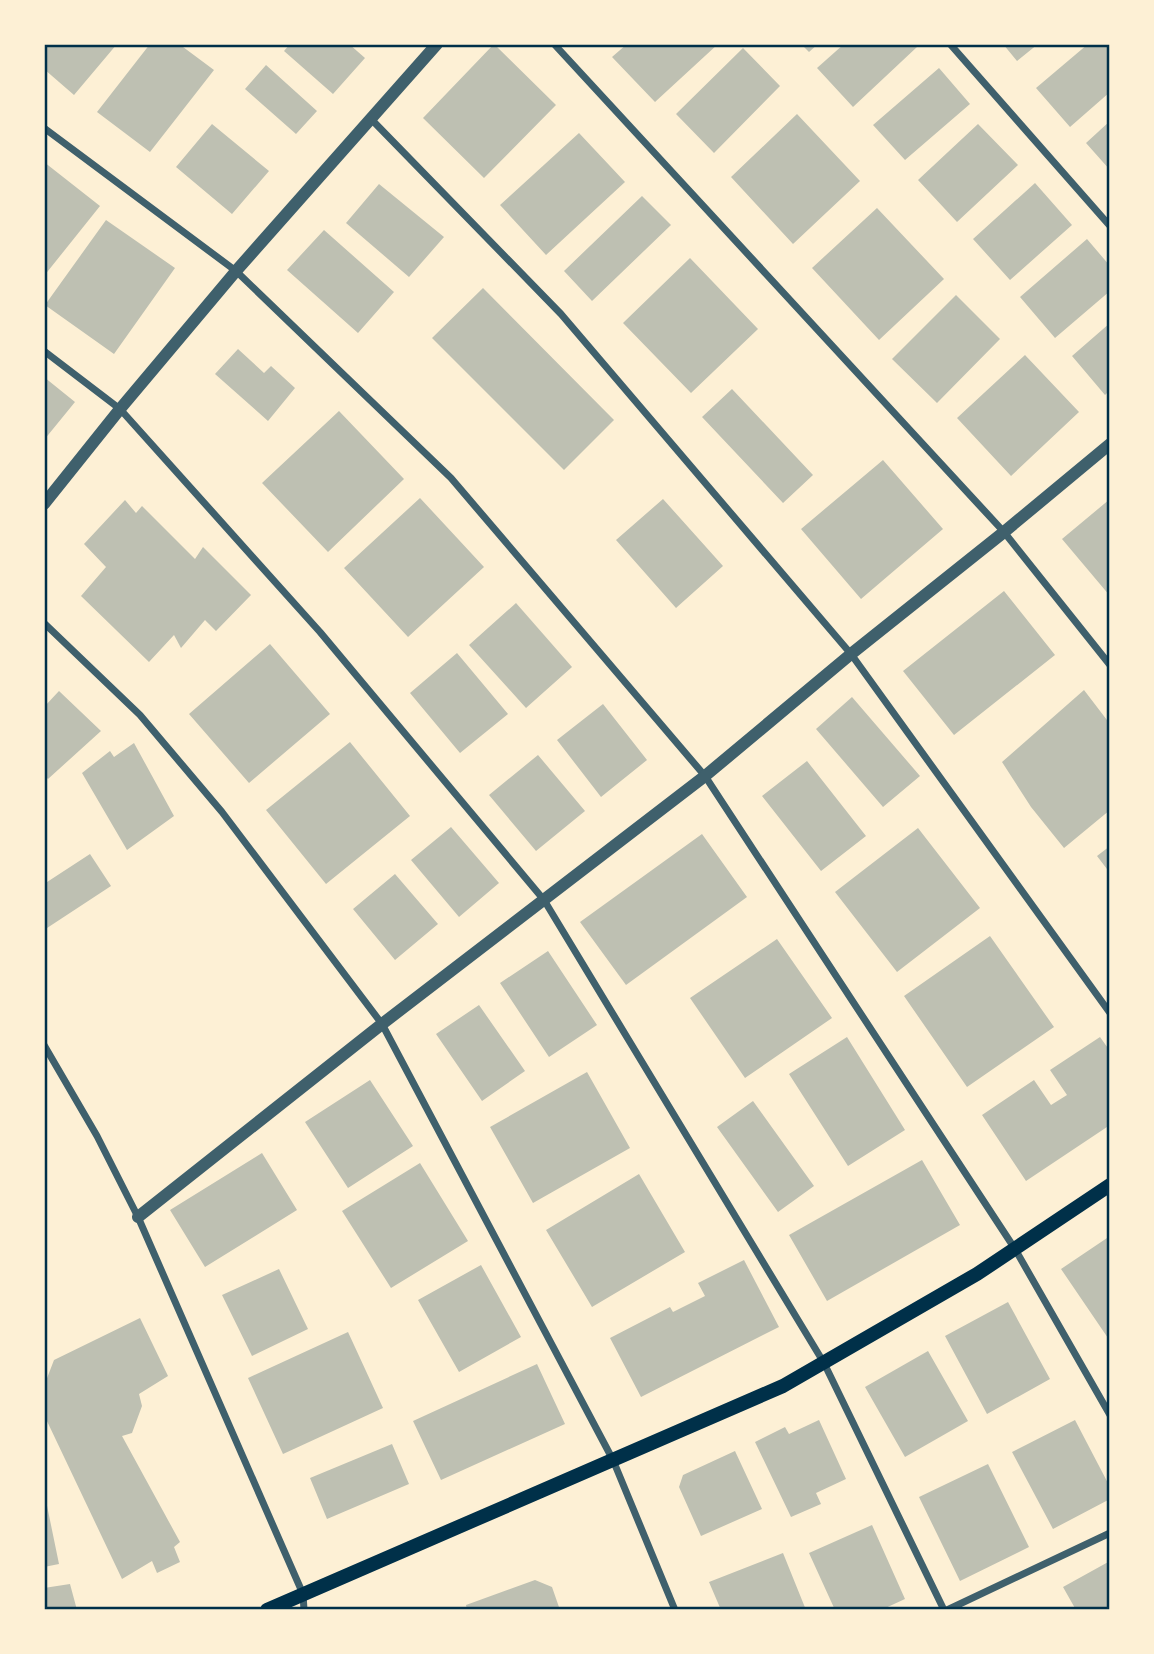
<svg xmlns="http://www.w3.org/2000/svg" width="1154" height="1654" font-family="Georgia,serif">
<style>
.building{fill:#bec0b2}
.lines{fill:none;stroke-linecap:round;stroke-linejoin:round}
.minor{stroke:#3f606c;stroke-width:7}
.tertiary{stroke:#3f606c;stroke-width:12}
.secondary{stroke:#003049;stroke-width:14}
.neatline{fill:none;stroke:#003049;stroke-width:2.5}
</style>
<rect width="100%" height="100%" fill="#fdf0d5"/>
<path class="building" d="M44,44H117L74,95L44,69Z
M150,44H179L214,70L150,152L97,112Z
M290,44H349L365,58L333,94L284,51Z
M494,44L556,105L484,178L423,118Z
M627,44H718L655,102L612,57Z
M801,44H818L809,52Z
M844,44H914L917,47L853,107L817,68Z
M1003,44H1038L1017,61Z
M1088,44H1110V92L1070,127L1036,88Z
M743,48L780,86L714,153L676,114Z
M266,65L317,111L296,134L245,89Z
M939,68L970,104L905,160L873,125Z
M797,114L860,181L793,244L731,177Z
M1110,121V170L1086,143Z
M212,124L269,171L232,214L176,167Z
M978,124L1018,165L957,222L918,180Z
M579,133L625,182L546,255L500,205Z
M44,162L100,206L44,276Z
M1035,183L1072,225L1010,280L973,239Z
M379,184L444,237L409,277L346,223Z
M642,196L671,225L592,301L564,271Z
M877,208L944,279L879,340L812,268Z
M106,220L175,268L114,354L45,305Z
M324,230L394,292L358,333L287,270Z
M1087,239L1110,266V291L1055,338L1020,297Z
M690,258L758,329L691,393L623,323Z
M483,288L614,420L564,470L432,338Z
M956,295L1000,339L937,403L892,359Z
M1110,323V390L1105,395L1072,356Z
M238,349L264,373L271,366L295,388L268,421L215,374Z
M1025,355L1079,412L1011,476L957,418Z
M44,377L75,402L44,440Z
M732,389L813,475L783,503L702,417Z
M339,411L404,479L328,552L262,483Z
M883,460L943,529L861,599L801,529Z
M420,498L484,567L408,637L344,568Z
M663,499L723,566L676,608L616,540Z
M1110,499V596L1062,539Z
M125,500L136,513L142,506L195,559L203,547L251,595L216,631L205,620L181,648L174,635L149,662L81,596L106,567L84,544Z
M1004,591L1055,655L954,735L903,671Z
M516,603L572,667L526,708L469,645Z
M270,644L330,714L249,783L189,714Z
M457,653L508,714L460,753L410,693Z
M1084,690L1110,724V810L1064,848L1031,807L1002,762Z
M59,691L101,731L48,779L44,775V707Z
M852,697L920,776L883,807L816,729Z
M603,704L647,760L601,797L557,740Z
M350,742L410,816L326,884L266,810Z
M134,743L174,816L127,850L82,773L110,751L114,757Z
M538,755L585,811L536,851L489,795Z
M807,761L866,836L821,871L762,796Z
M451,827L499,883L459,917L411,860Z
M918,828L980,908L897,972L835,892Z
M702,834L747,897L626,985L580,922Z
M1110,846V873L1097,856Z
M90,854L111,886L44,930V884Z
M395,874L438,924L395,960L353,909Z
M990,936L1054,1027L967,1087L904,996Z
M777,939L832,1018L745,1078L690,998Z
M548,951L597,1025L549,1057L500,983Z
M479,1005L525,1071L482,1101L436,1034Z
M847,1037L905,1130L848,1166L789,1074Z
M1100,1037L1110,1051V1125L1026,1181L982,1115L1034,1080L1051,1105L1067,1095L1050,1070Z
M587,1072L630,1148L533,1203L490,1127Z
M370,1080L413,1146L348,1188L305,1122Z
M753,1101L814,1186L778,1212L717,1127Z
M262,1153L297,1210L205,1267L170,1210Z
M922,1160L960,1225L827,1301L789,1235Z
M420,1163L468,1241L391,1288L342,1211Z
M639,1174L685,1252L592,1307L546,1230Z
M1110,1236V1341L1061,1269Z
M744,1260L779,1327L641,1397L610,1338L670,1307L673,1312L705,1296L698,1283Z
M481,1265L521,1337L459,1372L418,1300Z
M279,1269L308,1329L252,1356L222,1295Z
M1008,1302L1050,1379L987,1414L945,1336Z
M140,1318L168,1376L139,1394L142,1406L132,1433L122,1436L180,1542L174,1547L180,1562L157,1573L152,1561L122,1579L46,1419L44,1386L54,1360Z
M348,1332L383,1408L283,1454L248,1378Z
M928,1351L968,1421L905,1457L865,1387Z
M537,1364L565,1424L441,1480L413,1421Z
M819,1420L846,1479L816,1493L821,1504L791,1517L755,1442L785,1427L789,1434Z
M1075,1420L1110,1487V1499L1053,1529L1012,1452Z
M392,1444L409,1484L327,1519L310,1478Z
M735,1451L762,1509L701,1536L679,1487L683,1475Z
M988,1464L1029,1547L960,1581L919,1497Z
M44,1491L59,1564L44,1567Z
M872,1525L905,1599L881,1610H835L809,1553Z
M783,1553L806,1610H721L709,1582Z
M1110,1561V1610H1076L1063,1587Z
M535,1580L552,1587L560,1610H467L466,1605Z
M70,1584L77,1610H44V1588Z"/>
<g class="lines">
<path class="minor" d="M554,44L1004,532L1110,665
M950,44L1110,226
M372,120L561,314L851,654L1110,1013
M44,128L236,271L451,478L705,776L1015,1249L1110,1415
M44,351L120,409L320,632L544,900L824,1363L944,1610
M44,623L140,715L222,812L382,1024L613,1460L675,1610
M44,1045L97,1136L138,1217L303,1594L304,1610
M947,1610L1110,1533"/>
<path class="tertiary" d="M44,504L120,409L236,271L437,44
M138,1217L382,1024L705,776L851,654L1004,532L1110,444"/>
<path class="secondary" d="M267,1610L783,1386L977,1274L1110,1185"/>
</g>
<rect width="1154" height="1654" fill="none" stroke="#fdf0d5" stroke-width="91"/>
<rect x="46" y="46" width="1062" height="1562" class="neatline"/>
</svg>
